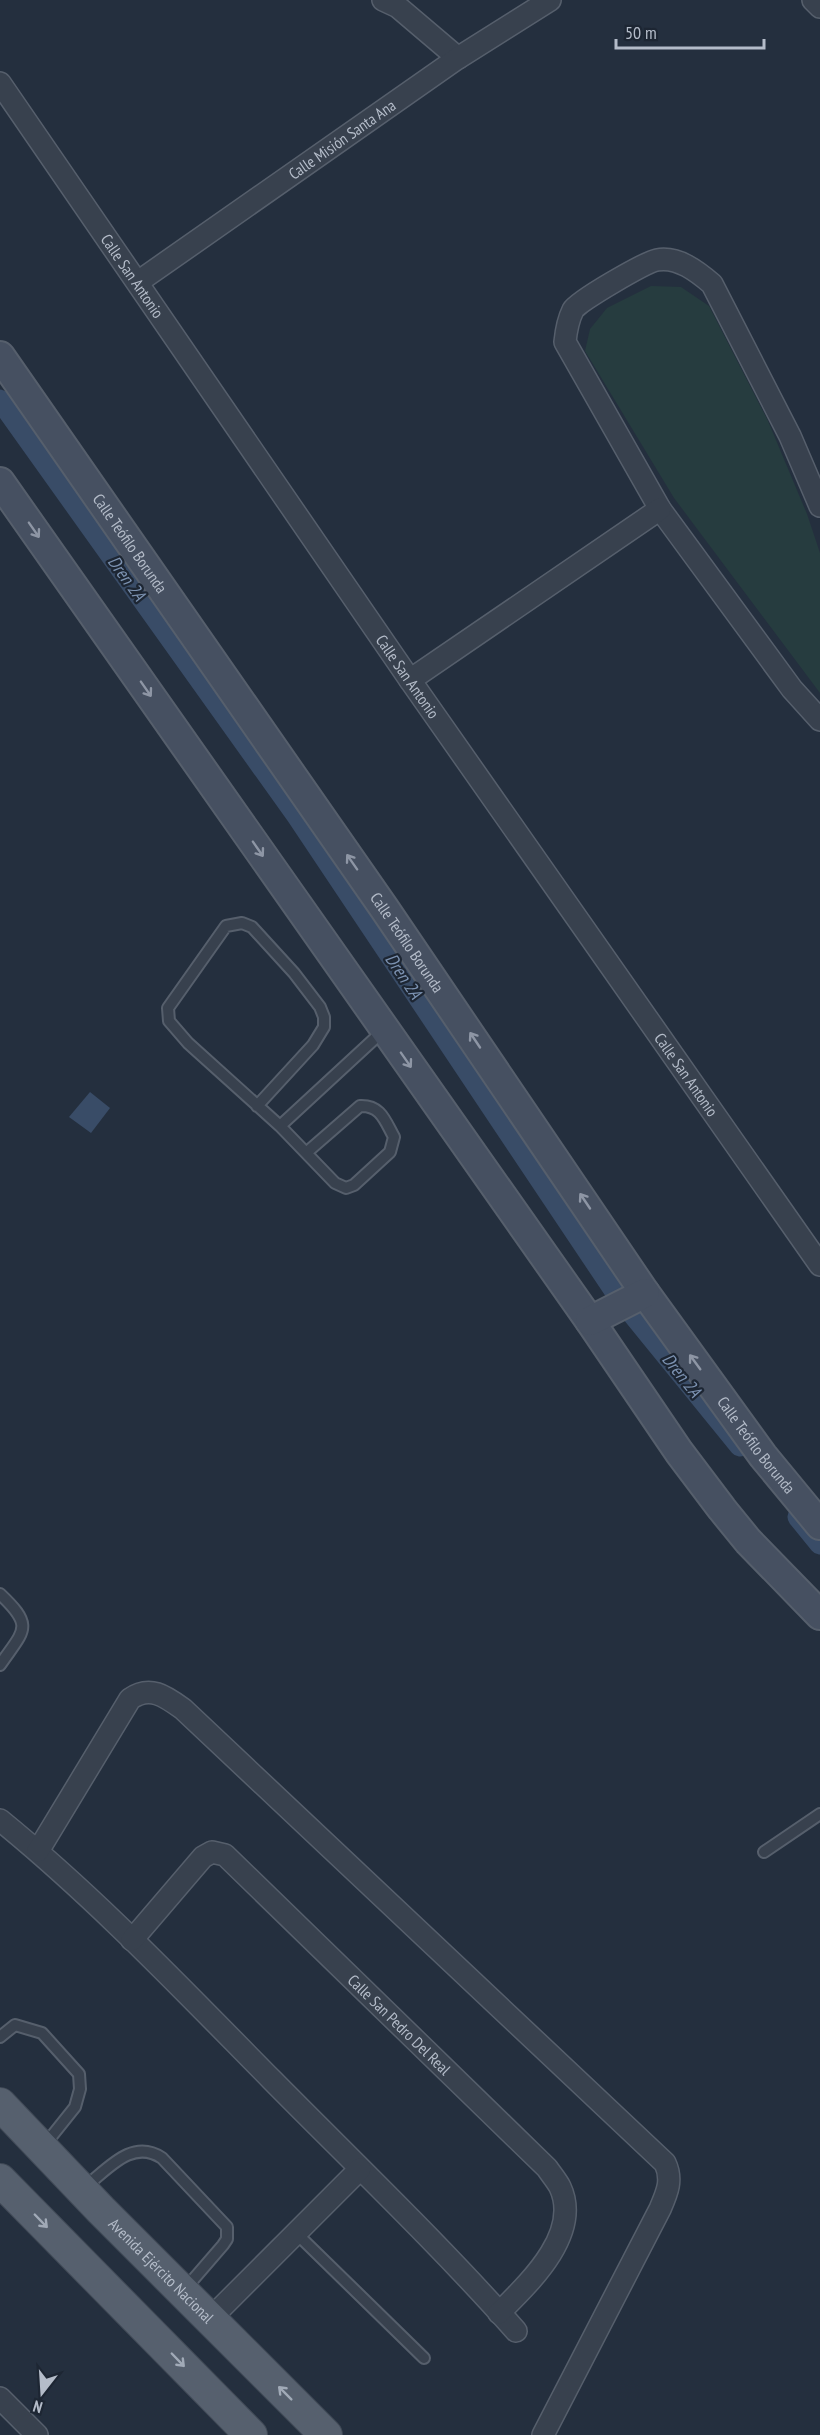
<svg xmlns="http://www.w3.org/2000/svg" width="820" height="2435" font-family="'PT Sans Narrow',sans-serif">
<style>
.green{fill:#263c3f}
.water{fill:#394c67}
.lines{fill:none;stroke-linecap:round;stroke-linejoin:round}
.canal{stroke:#394c67;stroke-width:21}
.lane-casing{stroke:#565f6c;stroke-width:14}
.street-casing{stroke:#565f6c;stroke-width:24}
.secondary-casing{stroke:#565f6c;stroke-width:32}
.primary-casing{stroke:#414a57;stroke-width:34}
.lane{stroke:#38414e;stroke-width:10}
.street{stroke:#38414e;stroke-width:21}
.secondary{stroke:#465061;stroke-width:28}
.primary{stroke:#56606e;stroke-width:32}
.oneway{stroke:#8e96a5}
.oneway2{stroke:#a1aab7}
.labels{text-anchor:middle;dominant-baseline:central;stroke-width:4.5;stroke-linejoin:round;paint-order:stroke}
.street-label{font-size:16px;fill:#b4bcc9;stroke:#1d2633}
.water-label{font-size:18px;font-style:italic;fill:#7c92b1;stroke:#1d2633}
</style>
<rect width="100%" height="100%" fill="#242f3e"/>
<path class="green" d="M651,286L681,287L709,306L768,421L807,514L820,553V693L674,498L585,351L590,329L607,308Z"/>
<path class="water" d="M90,1092L110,1108L91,1133L69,1117Z"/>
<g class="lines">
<path class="canal" d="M0,400L297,816L618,1296L740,1446
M798,1517L820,1544"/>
<defs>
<path id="lane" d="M257,1106L313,1045L324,1027V1017L320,1007L294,973L252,927L242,923L226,926L168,1008L169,1021L188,1043L280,1126L335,1183L346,1188L354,1185L390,1152L394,1137C385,1121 381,1105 360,1106L306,1153
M280,1126L384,1030
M0,1594C35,1627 24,1630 0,1665
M764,1852L820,1814
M0,2037L15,2025L42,2033L79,2074L80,2089L75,2107L43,2147
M85,2187C108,2169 132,2138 162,2158L227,2227V2239L223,2245L185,2289
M296,2233L424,2358"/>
<g id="street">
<path d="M383,0L398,7L458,58"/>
<path d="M813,0L820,7"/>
<path id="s1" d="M0,83L410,680L820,1265"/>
<path id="s2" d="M138,282L458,58L550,0"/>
<path d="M820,506L790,436L712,284C698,272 678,256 657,260C646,262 578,301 573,310C568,320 566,332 565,342L660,509L792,689L820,720"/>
<path d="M410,680L660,509"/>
<path d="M0,1820C97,1899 184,1991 272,2080C354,2163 439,2244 516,2331"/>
<path d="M38,1851L130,1699C150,1685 165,1696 183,1709L665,2163C673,2180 667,2193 660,2209L543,2435"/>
<path id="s3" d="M132,1940L203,1857L212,1852L225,1855L547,2168C551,2174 557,2181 560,2187C582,2234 528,2284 499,2313"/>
<path d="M210,2319L360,2169"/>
<path d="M0,2398L37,2435"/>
</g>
<g id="secondary">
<path id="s4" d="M0,356L384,908L645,1293L763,1456L820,1525"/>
<path d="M0,482L590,1321L679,1452L722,1509L748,1541L820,1615"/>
<path d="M590,1321L645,1293"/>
</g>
<g id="primary">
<path id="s5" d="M0,2104L101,2210L326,2435"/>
<path d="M0,2180L251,2435"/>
</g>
</defs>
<use href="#lane" class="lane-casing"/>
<use href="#street" class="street-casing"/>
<use href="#secondary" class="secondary-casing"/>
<use href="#primary" class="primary-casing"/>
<use href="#lane" class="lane"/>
<use href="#street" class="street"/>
<use href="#secondary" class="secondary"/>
<use href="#primary" class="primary"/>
</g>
<defs><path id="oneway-shaft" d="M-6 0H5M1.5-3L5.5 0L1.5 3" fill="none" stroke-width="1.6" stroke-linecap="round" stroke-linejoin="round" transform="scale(1.5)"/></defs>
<g class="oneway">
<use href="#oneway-shaft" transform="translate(34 530) rotate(55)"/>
<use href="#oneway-shaft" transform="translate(146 689) rotate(55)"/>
<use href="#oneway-shaft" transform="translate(258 849) rotate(55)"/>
<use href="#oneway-shaft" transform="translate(352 862) rotate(-125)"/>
<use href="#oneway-shaft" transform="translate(475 1040) rotate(-124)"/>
<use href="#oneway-shaft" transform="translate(406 1060) rotate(55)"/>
<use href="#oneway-shaft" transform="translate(585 1201) rotate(-124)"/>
<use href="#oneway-shaft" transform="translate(695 1362) rotate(-126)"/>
</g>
<g class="oneway2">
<use href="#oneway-shaft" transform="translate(41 2221) rotate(46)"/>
<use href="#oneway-shaft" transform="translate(178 2360) rotate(46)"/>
<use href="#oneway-shaft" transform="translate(285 2393) rotate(-135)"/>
</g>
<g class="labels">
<g class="street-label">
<text stroke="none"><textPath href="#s2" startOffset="249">Calle Misión Santa Ana</textPath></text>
<text stroke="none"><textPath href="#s1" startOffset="234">Calle San Antonio</textPath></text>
<text stroke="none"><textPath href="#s4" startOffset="228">Calle Teófilo Borunda</textPath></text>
<text stroke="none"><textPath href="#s1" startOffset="720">Calle San Antonio</textPath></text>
<text stroke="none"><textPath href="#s4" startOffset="714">Calle Teófilo Borunda</textPath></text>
<text stroke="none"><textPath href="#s1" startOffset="1206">Calle San Antonio</textPath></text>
<text stroke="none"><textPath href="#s4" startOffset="1326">Calle Teófilo Borunda</textPath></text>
<text stroke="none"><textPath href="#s3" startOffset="376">Calle San Pedro Del Real</textPath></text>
<text stroke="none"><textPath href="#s5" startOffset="232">Avenida Ejército Nacional</textPath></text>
</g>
<g class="water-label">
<text transform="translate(127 578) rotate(54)">Dren 2A</text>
<text transform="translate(404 976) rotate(56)">Dren 2A</text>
<text transform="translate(682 1375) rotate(51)">Dren 2A</text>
</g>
</g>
<g transform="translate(42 2393) rotate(197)" stroke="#1d2633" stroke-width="4.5" paint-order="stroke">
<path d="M0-4.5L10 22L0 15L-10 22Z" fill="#b4bcc9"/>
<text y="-9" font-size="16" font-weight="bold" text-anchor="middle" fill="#b4bcc9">N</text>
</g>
<path d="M616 39v9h148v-9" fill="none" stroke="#b4bcc9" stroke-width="3"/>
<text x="625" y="39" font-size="18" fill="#b4bcc9" stroke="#1d2633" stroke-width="4.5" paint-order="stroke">50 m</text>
</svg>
